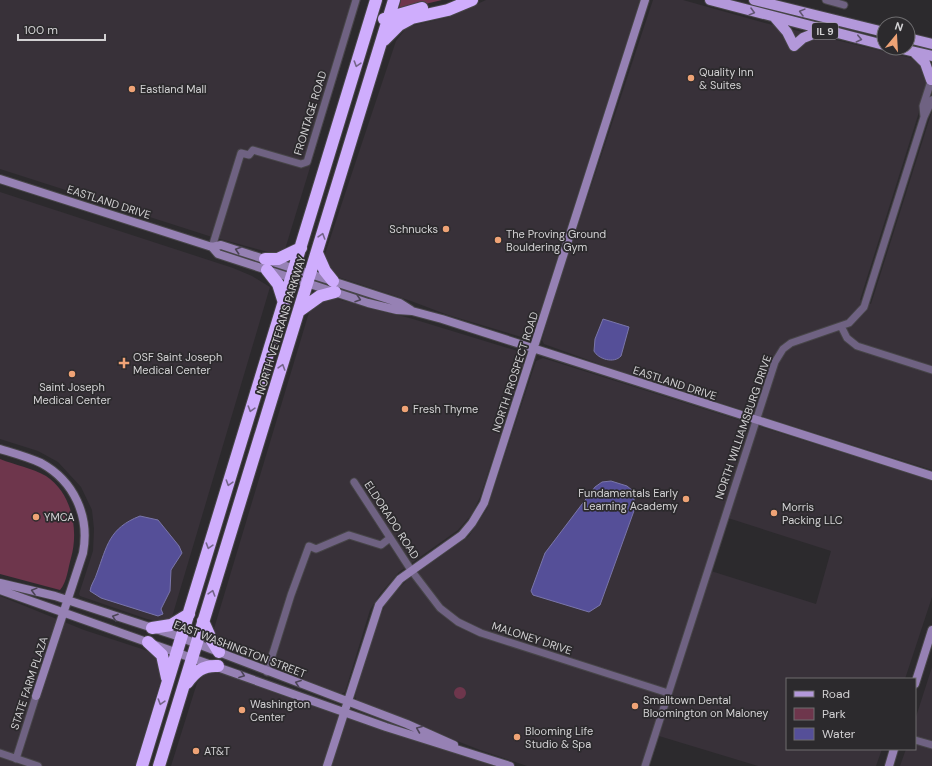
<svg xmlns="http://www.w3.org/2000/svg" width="932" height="766" font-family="'DM Sans',sans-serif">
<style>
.built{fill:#383139;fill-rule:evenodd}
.green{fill:#6e364c}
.water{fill:#554f98;stroke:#7a76aa}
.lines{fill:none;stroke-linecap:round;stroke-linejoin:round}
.street-casing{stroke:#474548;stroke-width:9}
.secondary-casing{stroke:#474548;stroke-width:10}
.primary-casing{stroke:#474548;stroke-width:12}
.highway-casing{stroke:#474548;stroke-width:14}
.street{stroke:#6f6282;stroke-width:7}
.secondary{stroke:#9681b4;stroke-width:8}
.primary{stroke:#b398da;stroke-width:10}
.highway{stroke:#cfadfd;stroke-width:12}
.oneway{stroke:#625672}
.oneway2{stroke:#75658b}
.oneway3{stroke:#4c4456}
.poi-dot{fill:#efa376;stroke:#2c2a2d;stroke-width:1.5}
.labels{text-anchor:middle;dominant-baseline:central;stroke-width:3.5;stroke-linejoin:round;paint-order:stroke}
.shield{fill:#2c2a2d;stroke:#a09fa1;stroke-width:1}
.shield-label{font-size:10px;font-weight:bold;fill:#d2d1d3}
.poi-label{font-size:11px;fill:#d2d1d3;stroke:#2c2a2d;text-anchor:start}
.street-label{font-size:11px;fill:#d2d1d3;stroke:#2c2a2d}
</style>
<rect width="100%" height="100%" fill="#2c2a2d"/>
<path class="built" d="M0,0H361L283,256L209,236L0,169Z
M486,0H640L533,334L528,339L448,315L411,301L338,277L330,272L323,260L396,41L407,27L449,17Z
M653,0H683L765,23L911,58L920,63L927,80L925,93L860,300L871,304L932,111V470L616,370L544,344L542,340L553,301Z
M0,192L233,268L252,276L270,287L172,617L165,621H157L147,619L80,596L79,594L93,551L94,529L92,510L81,487L58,462L38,451L0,439Z
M333,298L413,319L521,352L526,358L480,497L472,514L458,530L399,572L380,594L370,610L345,692L340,695L221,645L213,632L310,309L323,299Z
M543,358L932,481V597L905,679H787V749H882L876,766H758L659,736L688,645L681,643L642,766H527L480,750L358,702L355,697L357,688L378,621L387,601L408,579L469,536L487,509L536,361ZM728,518L831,551L816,604L711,571Z
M0,596L84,630L142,649L152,653L157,658L162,676L135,766H0Z
M932,667V766H900L906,749H915V720Z
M217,671L494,766H171L197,683L204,674Z"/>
<path class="green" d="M401,0H442L400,10L399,8Z
M0,459C15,465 32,468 46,476C72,493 79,530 71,558C68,568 67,582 60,590L0,574Z
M454 693a6 6 0 1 1 12 0a6 6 0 1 1-12 0Z"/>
<path class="water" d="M603,319L629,327L621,356C614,364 598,359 594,351L595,339Z
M611,481L627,486L633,491L635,508L600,605L589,612L533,595L531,591L545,553L595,487L602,482Z
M140,516L158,520L179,546L182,553L171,570L170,591L161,609L163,614L158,616L101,598L90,591C91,584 95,580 97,573C107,546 109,528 140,516Z"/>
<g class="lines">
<defs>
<path id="street" d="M826,0L844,5
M924,117L923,106L932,78
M212,247L241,153L249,155L253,150L301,164L307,162L356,0
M841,326L847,338L857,346L932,370
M354,482L411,570L440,608L458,622L481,633L668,693
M267,672L291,595L309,546L316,549L349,535L381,545L390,538
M915,740L932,745
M0,753L38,766
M16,759L36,696
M645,766L775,362L783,349L791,343L849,323L864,307L924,117L932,100"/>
<path id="secondary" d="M0,179L212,247L221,245L400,303L411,310
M212,247L218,254L368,303L397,310L412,311L442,319L932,476
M0,449C13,453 28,457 41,463C74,481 90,516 83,553L36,696
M0,583L55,596L174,635L407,724L454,745
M0,590L386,727L510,766
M915,684L932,630
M327,766L379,605L400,579L462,535L472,523L484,503L645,0
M889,766L894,749"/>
<path id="primary" d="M710,0L884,45
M754,0L884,32
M775,18L787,32L794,46L803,38L823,30
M908,38L932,44
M898,48L932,56
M914,52L925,63L931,80"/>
<path id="highway" d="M384,19L422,8
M384,40L399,25L412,18L448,10L472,0
M317,253L325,271L333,281
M265,259H278L301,248
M267,270L278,284L284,303
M299,311L320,296L335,292
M203,621L211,639L219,652
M152,628L171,625L189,614
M148,642L162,655L167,678
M187,683C195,672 203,665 218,666
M142,766L376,0
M159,766L394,0"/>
</defs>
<use href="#street" class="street-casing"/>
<use href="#secondary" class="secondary-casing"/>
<use href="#primary" class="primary-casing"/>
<use href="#highway" class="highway-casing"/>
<use href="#street" class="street"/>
<use href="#secondary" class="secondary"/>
<use href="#primary" class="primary"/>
<use href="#highway" class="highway"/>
</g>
<defs><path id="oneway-chevron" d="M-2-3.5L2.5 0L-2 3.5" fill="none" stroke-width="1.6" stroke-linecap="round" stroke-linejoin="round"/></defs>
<g class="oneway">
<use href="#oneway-chevron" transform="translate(752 12) rotate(15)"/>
<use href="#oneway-chevron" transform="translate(802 12) rotate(-165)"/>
<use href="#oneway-chevron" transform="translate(859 39) rotate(13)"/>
</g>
<g class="oneway2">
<use href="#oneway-chevron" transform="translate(357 64) rotate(107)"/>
<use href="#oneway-chevron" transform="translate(322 236) rotate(-73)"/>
<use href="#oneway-chevron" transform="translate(282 367) rotate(-73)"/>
<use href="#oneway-chevron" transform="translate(251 409) rotate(107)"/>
<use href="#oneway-chevron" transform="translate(229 483) rotate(107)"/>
<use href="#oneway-chevron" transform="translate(209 546) rotate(107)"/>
<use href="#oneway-chevron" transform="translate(212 593) rotate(-73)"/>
<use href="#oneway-chevron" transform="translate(161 702) rotate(107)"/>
</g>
<g class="oneway3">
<use href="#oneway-chevron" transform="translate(238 250) rotate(-162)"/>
<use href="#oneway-chevron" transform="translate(358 299) rotate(18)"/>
<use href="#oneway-chevron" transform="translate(34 591) rotate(-165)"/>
<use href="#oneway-chevron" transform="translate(115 617) rotate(-161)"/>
<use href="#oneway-chevron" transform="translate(242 675) rotate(20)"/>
<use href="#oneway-chevron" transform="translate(298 683) rotate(-160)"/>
<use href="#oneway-chevron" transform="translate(419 729) rotate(-158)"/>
</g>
<g class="poi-dot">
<circle cx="691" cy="78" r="4"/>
<circle cx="132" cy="89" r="4"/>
<circle cx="446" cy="229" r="4"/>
<circle cx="498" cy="240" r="4"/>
<path d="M122 357h4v4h4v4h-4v4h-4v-4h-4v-4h4z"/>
<circle cx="72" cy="374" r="4"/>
<circle cx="405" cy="409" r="4"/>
<circle cx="686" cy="499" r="4"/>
<circle cx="774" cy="513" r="4"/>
<circle cx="36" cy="517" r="4"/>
<circle cx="635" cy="706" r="4"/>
<circle cx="242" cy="710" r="4"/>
<circle cx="517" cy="737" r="4"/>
<circle cx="196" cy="751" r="4"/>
</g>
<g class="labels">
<rect class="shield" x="812" y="23" width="26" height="16" rx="3"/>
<g class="shield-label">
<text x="825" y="31">IL 9</text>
</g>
<g class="poi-label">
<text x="699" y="72">Quality Inn<tspan x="699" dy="13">&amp; Suites</tspan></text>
<text x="140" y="89">Eastland Mall</text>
<text x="438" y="229" text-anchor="end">Schnucks</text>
<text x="506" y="234">The Proving Ground<tspan x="506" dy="13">Bouldering Gym</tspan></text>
<text x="133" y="357">OSF Saint Joseph<tspan x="133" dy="13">Medical Center</tspan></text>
<text x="72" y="387" text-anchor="middle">Saint Joseph<tspan x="72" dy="13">Medical Center</tspan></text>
<text x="413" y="409">Fresh Thyme</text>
<text x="678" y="493" text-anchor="end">Fundamentals Early<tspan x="678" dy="13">Learning Academy</tspan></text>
<text x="782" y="507">Morris<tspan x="782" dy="13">Packing LLC</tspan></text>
<text x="44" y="517">YMCA</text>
<text x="643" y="700">Smalltown Dental<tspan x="643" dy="13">Bloomington on Maloney</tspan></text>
<text x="250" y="704">Washington<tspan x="250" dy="13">Center</tspan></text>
<text x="525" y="731">Blooming Life<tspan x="525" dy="13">Studio &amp; Spa</tspan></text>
<text x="204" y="751">AT&amp;T</text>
</g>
<g class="street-label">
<text transform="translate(310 113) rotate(-73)">FRONTAGE ROAD</text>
<text transform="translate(109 202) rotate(18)">EASTLAND DRIVE</text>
<text transform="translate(281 325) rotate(-73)">NORTH VETERANS PARKWAY</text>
<text transform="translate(515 372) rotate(-72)">NORTH PROSPECT ROAD</text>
<text transform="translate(675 383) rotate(18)">EASTLAND DRIVE</text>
<text transform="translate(743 427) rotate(-71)">NORTH WILLIAMSBURG DRIVE</text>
<text transform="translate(392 520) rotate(57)">ELDORADO ROAD</text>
<text transform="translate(532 638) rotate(18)">MALONEY DRIVE</text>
<text transform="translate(240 649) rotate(21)">EAST WASHINGTON STREET</text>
<text transform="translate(29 683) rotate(-72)">STATE FARM PLAZA</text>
</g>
</g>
<rect x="786" y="678" width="130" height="72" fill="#2c2a2d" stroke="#6e6d6f"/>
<rect x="794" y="691" width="20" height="6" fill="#b398da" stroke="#6e6d6f"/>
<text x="822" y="698" font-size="12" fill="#d2d1d3">Road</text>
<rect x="794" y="708" width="20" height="12" fill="#6e364c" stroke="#6e6d6f"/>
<text x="822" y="718" font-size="12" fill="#d2d1d3">Park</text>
<rect x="794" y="728" width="20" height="12" fill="#554f98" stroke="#6e6d6f"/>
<text x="822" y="738" font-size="12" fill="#d2d1d3">Water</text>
<g transform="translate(896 36) rotate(18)"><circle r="19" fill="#2c2a2d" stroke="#6e6d6f"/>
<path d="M0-3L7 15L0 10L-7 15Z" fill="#efa376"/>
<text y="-6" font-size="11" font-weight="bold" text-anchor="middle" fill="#d2d1d3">N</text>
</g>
<path d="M18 34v6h87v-6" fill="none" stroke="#d2d1d3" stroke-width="2"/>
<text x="24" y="34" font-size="12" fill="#d2d1d3" stroke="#2c2a2d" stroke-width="3" paint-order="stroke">100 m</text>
</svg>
